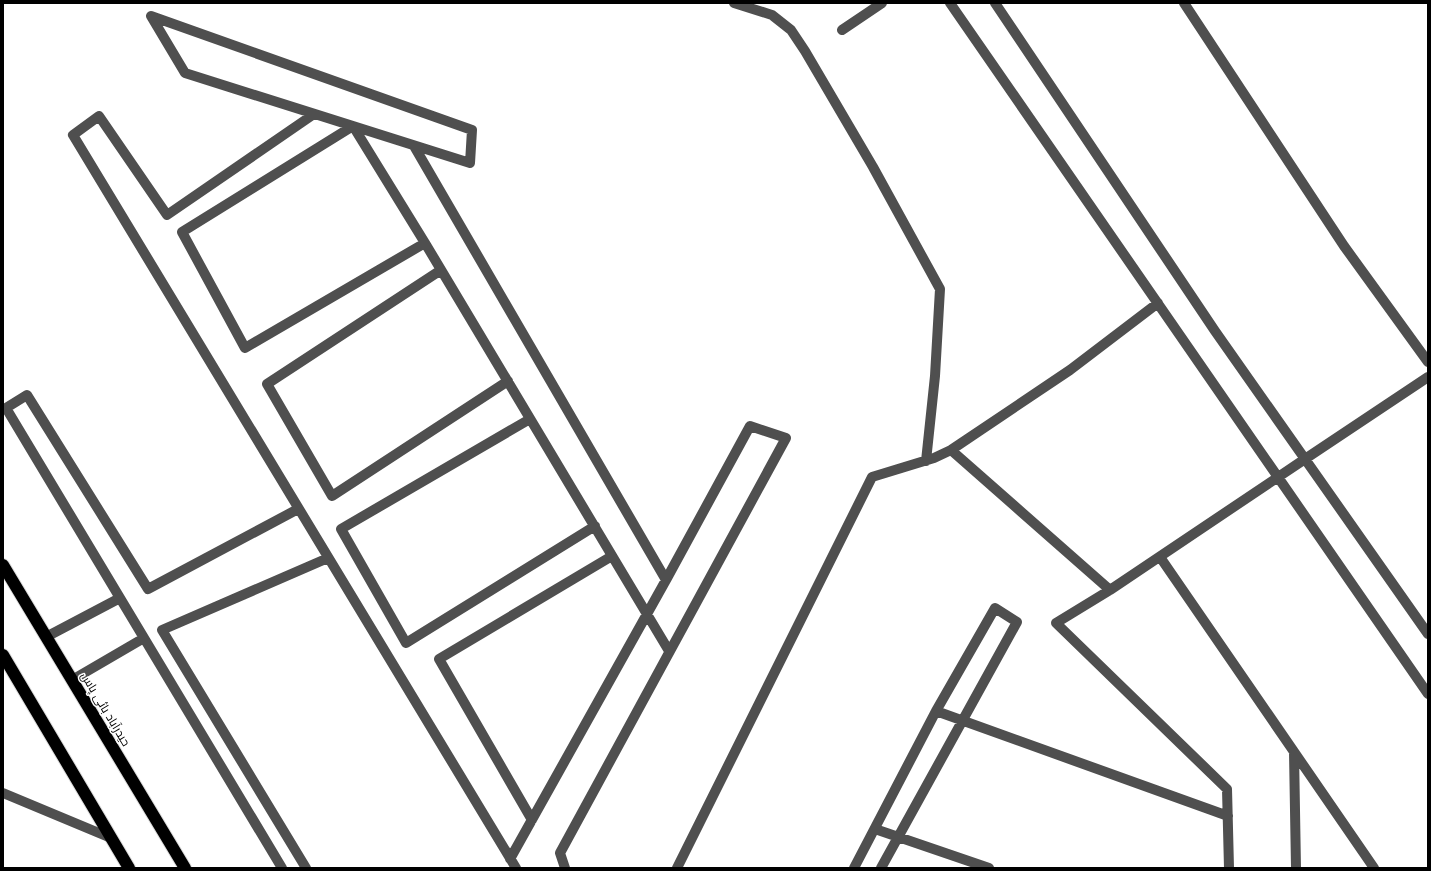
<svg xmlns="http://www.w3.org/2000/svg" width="1431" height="871" font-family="Quicksand,Cairo,sans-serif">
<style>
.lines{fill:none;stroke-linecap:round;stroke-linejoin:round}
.highway-casing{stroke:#dbdbdb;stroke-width:14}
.minor{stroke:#4f4f4f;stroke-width:10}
.highway{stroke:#000;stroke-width:12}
.labels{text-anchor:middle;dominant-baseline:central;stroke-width:3;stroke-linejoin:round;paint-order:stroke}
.street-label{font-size:12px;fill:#000;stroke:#fff}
</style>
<rect width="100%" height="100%" fill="#fff"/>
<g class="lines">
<defs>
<path id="highway" d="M3,565L185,868
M3,655L129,868"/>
</defs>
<use href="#highway" class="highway-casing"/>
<path class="minor" d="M734,3L772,15L791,30L805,51L873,167L940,289L935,376L926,461
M950,3L1428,694
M995,3L1215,331L1428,634
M1184,3L1344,246L1428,362
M151,16L472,130L470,163L185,73Z
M842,30L882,3
M314,114L167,215L99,116L73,135L516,868
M353,126L425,243L245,348L182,232Z
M414,146L666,580L750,426L786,438L560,853L565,868
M425,243L669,651
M441,270L267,384L332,496L508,381
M530,419L341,529L406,643L595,526
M951,450L1110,590
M1160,557L1374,868
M46,637L120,598
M72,680L144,638
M936,711L1228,816
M1294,752L1296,868
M3,793L111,838
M532,820L439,659L612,556
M875,829L989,868
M510,859L666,580
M282,868L6,408L27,395L148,589L298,509
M306,868L162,630L328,558
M677,868L872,477L934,458L951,450L1070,370L1158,303
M854,868L936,711L995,608L1017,622L881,868
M1229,868L1227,789L1056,623L1110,590L1305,459L1428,377"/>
<use href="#highway" class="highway"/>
</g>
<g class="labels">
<g class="street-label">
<text transform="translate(106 709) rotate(59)">حیدرآباد بائی پاس</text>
</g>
</g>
<rect width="1431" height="871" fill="none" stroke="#000000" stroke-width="8"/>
</svg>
